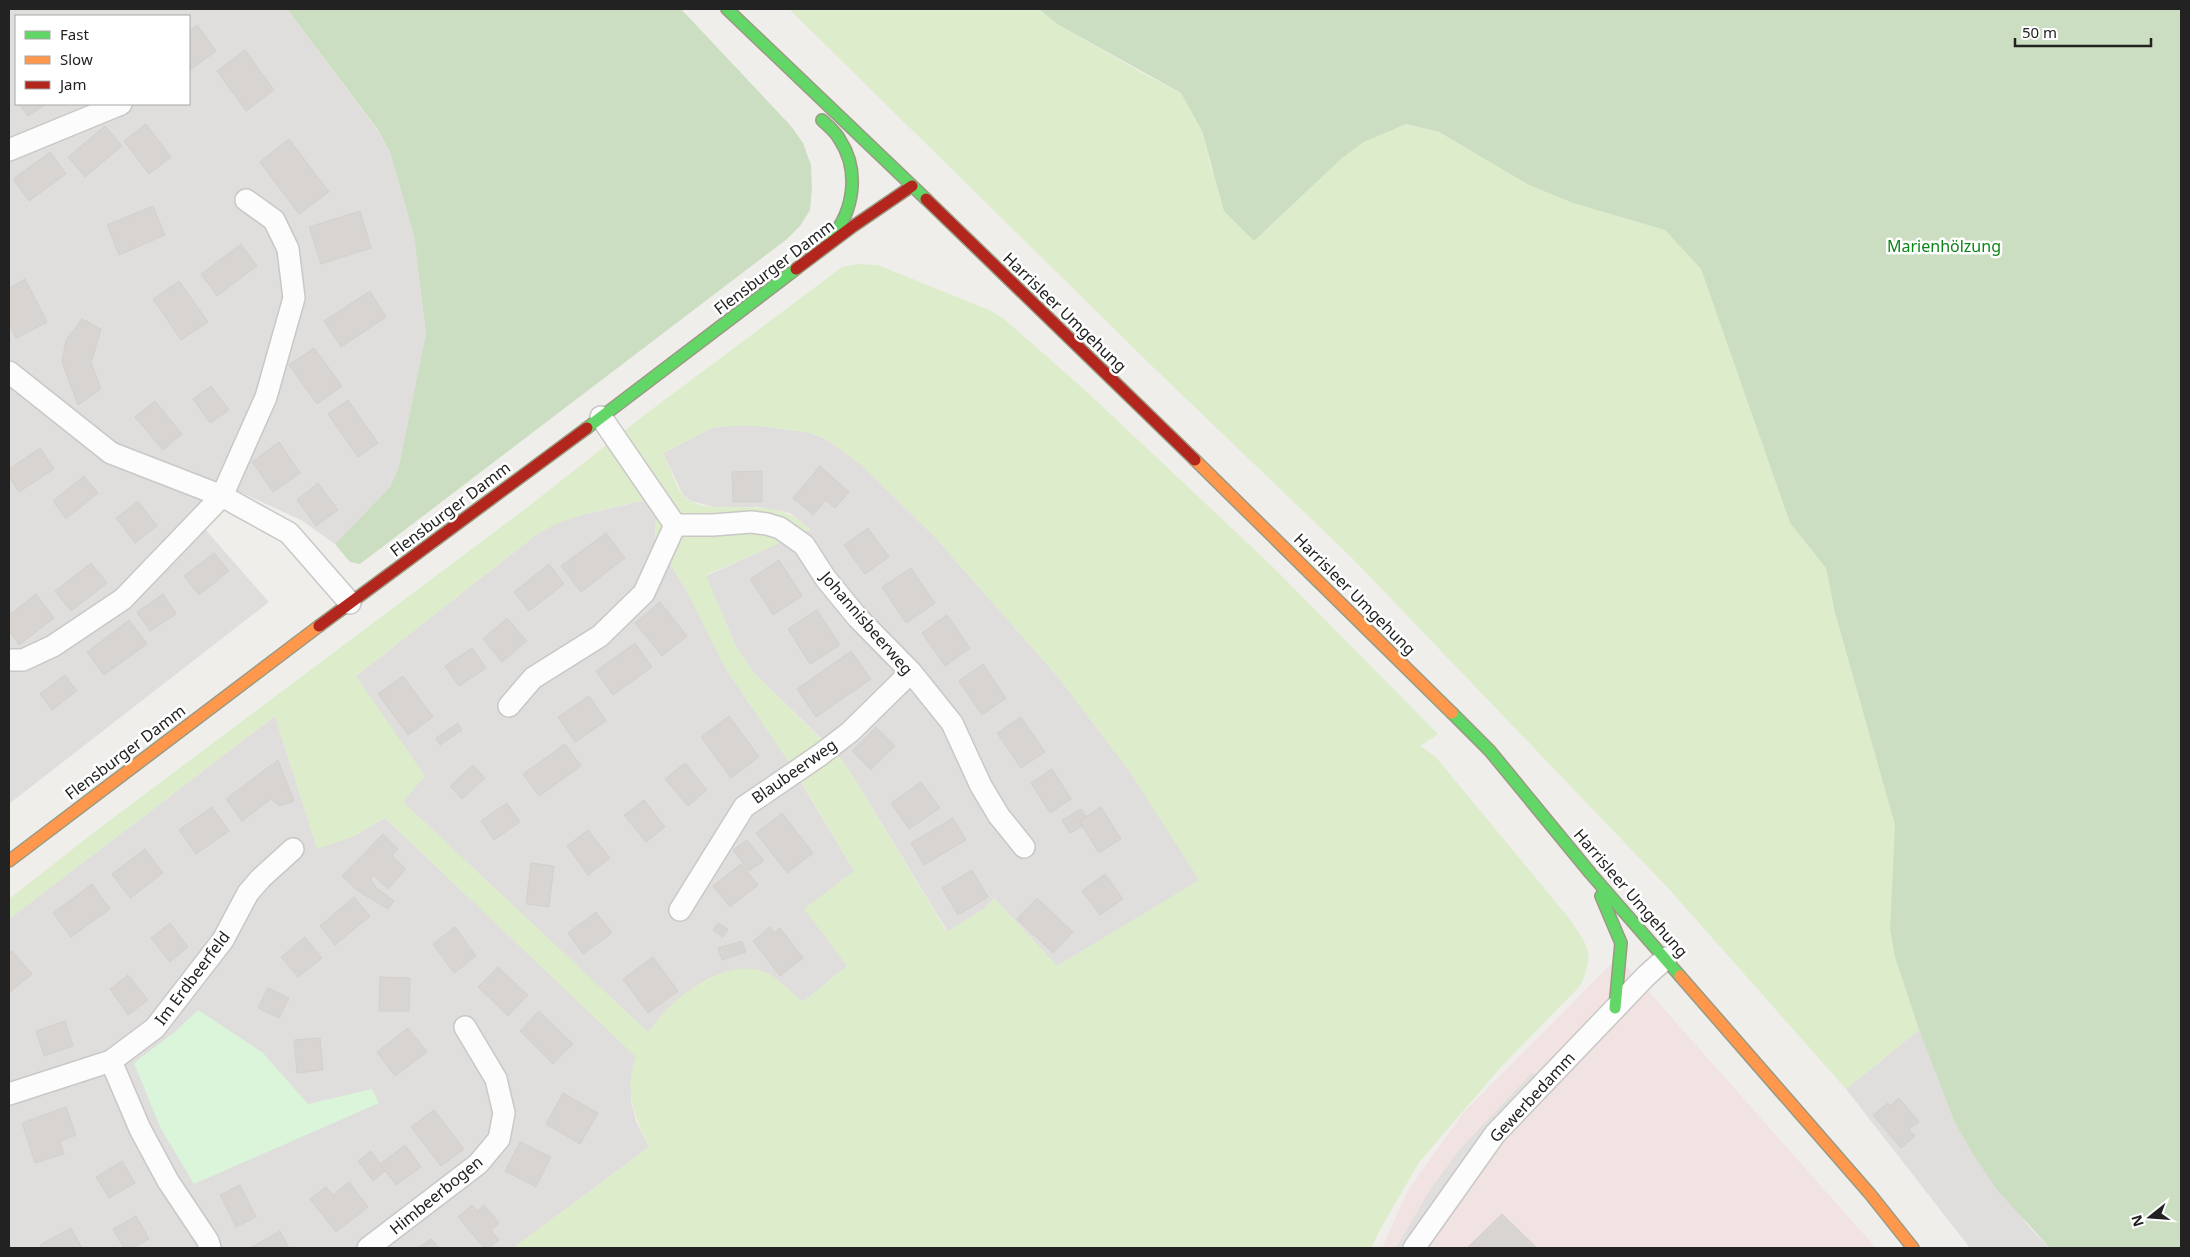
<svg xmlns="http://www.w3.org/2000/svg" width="2190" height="1257" font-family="'Noto Sans',sans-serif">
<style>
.residential{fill:#dfdedc;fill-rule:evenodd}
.commercial{fill:#f1e3e1}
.grass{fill:#ddeccb;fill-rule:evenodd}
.forest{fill:#cbdec1}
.park{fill:#daf5da}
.parking{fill:#e0dfde}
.building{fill:#d7d4d2;stroke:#d3d0cc}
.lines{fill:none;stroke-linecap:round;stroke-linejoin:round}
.street-casing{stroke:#c9c8c7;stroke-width:24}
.fast-casing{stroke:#999a82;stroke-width:14}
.slow-casing{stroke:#999a82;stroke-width:14}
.jam-casing{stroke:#999a82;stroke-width:14}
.street{stroke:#fdfcfc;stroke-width:21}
.fast{stroke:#63d668;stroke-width:11}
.slow{stroke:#ff974d;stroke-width:11}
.jam{stroke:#b3261e;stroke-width:11}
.labels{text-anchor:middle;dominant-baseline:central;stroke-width:5;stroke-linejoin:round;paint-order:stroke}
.park-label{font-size:16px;fill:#0c8416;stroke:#fff}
.street-label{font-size:16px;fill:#222;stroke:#fff}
</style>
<rect width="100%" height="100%" fill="#f0eeeb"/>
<path class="residential" d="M9,9H287L378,131L390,152L414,236L426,333L399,466L390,487L335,544L301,520L242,493L205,529L269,602L9,804ZM16,16H189V104H16Z
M728,426H760L807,432L824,438L859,463L934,536L1059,678L1130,772L1200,880L1057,966L994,898L985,908L948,932L849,770L835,752L754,673L735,645L706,576L810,529L790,513L758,507H714L691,501L683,495L663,453L712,428Z
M646,500L656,518L655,538L854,871L847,966L803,1002L768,973L709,978L675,1003L660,1017L648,1033L403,802L356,676L536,535L551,525L568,518Z
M275,716L317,848L352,837L385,818L637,1057L633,1065L631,1100L636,1121L649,1147L513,1248H9V919Z
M1919,1030L1954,1121L1972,1153L2030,1228L2050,1248H1970L1846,1089Z"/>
<path class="commercial" d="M1618,957L1876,1248H1382L1408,1190L1464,1112Z"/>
<path class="grass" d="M789,9H1039L1057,24L1144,74L1181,93L1202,131L1211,168L1254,241L1342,158L1364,142L1405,124L1439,132L1529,185L1573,203L1665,230L1701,269L1790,523L1826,568L1835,613L1895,825V957L1919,1030L1846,1089L1668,888L1353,559L1154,368Z
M858,264L878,265L989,310L1003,318L1086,391L1273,567L1438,734L1420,746L1435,756L1568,917C1588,946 1596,952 1580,986L1502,1066L1420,1161L1382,1226L1371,1248H513L649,1147C635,1118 623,1088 636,1057L385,818L352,837L317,849L275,716L9,919V899L93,833L529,506L647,413L842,267ZM728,426H760L807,432L824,438L859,463L934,536L1059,678L1130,772L1199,880L1057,966L994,898L985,908L947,932L849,770L837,755L754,673L735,645L706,575L810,530C773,488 707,523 683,495C675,486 669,464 663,453L712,428ZM646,500L656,518L655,538L685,588L725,668L798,776L854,871L804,909L847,966L803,1002C793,994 778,978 767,973C732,956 682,991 660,1017C655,1022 652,1028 648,1032L403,802L425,776L356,676L536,535C569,514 608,509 646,500Z"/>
<path class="forest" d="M287,9H681L791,126L803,143L811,165L812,188L810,210L800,226L787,239L360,564L350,562L335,544L390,487L399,466L426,333L414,236L390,152L378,130Z
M1039,9H2181V1248H2050L1998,1191L1972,1153L1954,1121L1919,1030L1895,957L1890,929L1895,825L1835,613L1826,568L1790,523L1701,269L1665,230L1573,203L1529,185L1439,132L1406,124L1364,142L1342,158L1254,241L1224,211L1202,131L1181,93L1057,24Z"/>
<path class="park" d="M198,1010L263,1053L308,1104L372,1089L379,1103L194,1184L160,1127L134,1063L176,1031Z"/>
<path class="parking" d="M1531,1074H1540L1467,1153L1426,1212L1406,1248H1396L1428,1193L1459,1150Z"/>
<path class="building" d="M197,25L216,51L189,71V32Z
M245,50L274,90L246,111L217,71Z
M19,104H46L28,116Z
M146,124L171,157L149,174L124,141Z
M105,126L122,146L85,177L68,157Z
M289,139L329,192L299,214L260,162Z
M50,152L66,174L29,201L13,179Z
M153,206L165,235L119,255L107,225Z
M360,211L371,248L321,264L309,227Z
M241,244L257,266L217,296L201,274Z
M25,279L47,322L16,338L9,323V288Z
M179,281L208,322L181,340L153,299Z
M370,291L386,317L341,347L324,321Z
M82,319L101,329L91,363L101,389L78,405L62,362L66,340Z
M314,348L342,386L317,404L289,365Z
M211,386L229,410L210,423L193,399Z
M348,400L378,443L358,457L328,414Z
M155,401L182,434L163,450L135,417Z
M279,442L300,473L273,492L252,462Z
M40,448L54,469L19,492L9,477V469Z
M820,466L849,492L835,508L826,500L813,515L793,498Z
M762,471V502H733L732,472Z
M84,476L98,493L66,519L53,501Z
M318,483L338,510L316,526L297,500Z
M138,501L157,526L135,543L116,518Z
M868,528L889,557L865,574L844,545Z
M606,533L625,558L581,592L561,566Z
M214,553L229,571L199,595L184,576Z
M779,560L802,596L773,615L750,579Z
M91,563L107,583L71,611L55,591Z
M549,564L564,584L529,611L514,592Z
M911,568L935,603L906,623L882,587Z
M36,594L54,618L19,645L9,631V615Z
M163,594L176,614L150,631L137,612Z
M660,602L687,636L662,656L635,623Z
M817,610L840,645L810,664L788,629Z
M947,615L970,648L945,666L922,633Z
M507,618L527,641L502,662L483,639Z
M129,620L147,644L104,675L87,652Z
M635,643L652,667L613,695L596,671Z
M472,648L486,668L459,686L445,666Z
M851,651L871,679L816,717L797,689Z
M983,664L1006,698L982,715L959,681Z
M65,675L77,691L52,710L40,694Z
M403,676L433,717L408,735L378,694Z
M589,696L606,721L575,742L558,717Z
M729,716L759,757L731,778L701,737Z
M1021,717L1045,752L1021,768L997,733Z
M458,723L462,730L440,745L436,738Z
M876,727L895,746L871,770L852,751Z
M565,744L581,766L539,796L523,774Z
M278,760L294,801L279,806L271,799L242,821L226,799Z
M685,763L707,790L688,806L665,779Z
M473,765L485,778L462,799L450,786Z
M1052,769L1071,799L1050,813L1031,783Z
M921,782L940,808L909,829L891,803Z
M644,800L665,827L646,842L624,815Z
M507,803L520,822L494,840L481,821Z
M212,807L229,831L196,854L179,830Z
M1101,807L1121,839L1099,853L1079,821Z
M1081,809L1086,817L1079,821L1082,826L1070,833L1062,820Z
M782,813L813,853L787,873L756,833Z
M953,818L966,840L924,865L911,843Z
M588,830L610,858L588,875L567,846Z
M383,834L398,849L392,855L406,869L388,889L373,875L370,880L376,886L375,887L394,901L388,909L358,891L342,876Z
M747,840L764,861L749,871L733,850Z
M145,849L163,873L130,898L112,874Z
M531,863L554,866L549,907L526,904Z
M741,864L758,885L730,907L713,886Z
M972,870L988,897L958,915L942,888Z
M1105,874L1123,899L1100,915L1082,891Z
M92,884L110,909L71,937L53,913Z
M354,897L370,916L335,945L320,926Z
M1037,898L1073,932L1053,953L1017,919Z
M596,912L612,933L583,954L568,933Z
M170,923L188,947L170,962L151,938Z
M718,923L728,929L723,937L713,930Z
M455,927L476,956L454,973L433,944Z
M770,927L774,933L780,928L803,958L780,976L753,941Z
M305,937L322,958L298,977L281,957Z
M742,941L746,952L722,960L718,948Z
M12,951L32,974L9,993V954Z
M653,957L678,991L648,1013L623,979Z
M498,967L528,995L508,1016L478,987Z
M128,975L148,1000L128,1015L110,989Z
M380,977L410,978L409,1011H379Z
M268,988L289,998L279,1018L258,1008Z
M539,1011L573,1044L553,1064L520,1031Z
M65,1021L73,1046L44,1056L36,1031Z
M408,1028L427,1052L395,1076L377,1052Z
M320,1038L323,1070L297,1073L294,1040Z
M563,1093L598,1113L580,1144L546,1124Z
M1899,1098L1919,1122L1909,1129L1915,1136L1901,1148L1873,1115L1888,1103L1890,1106Z
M66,1107L76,1135L60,1141L64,1154L35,1163L22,1123Z
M434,1110L464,1149L441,1166L411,1127Z
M520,1142L551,1157L536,1187L505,1171Z
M405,1145L421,1167L396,1185L380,1164Z
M371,1151L385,1171L373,1181L358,1161Z
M122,1161L135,1183L109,1198L96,1177Z
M349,1182L368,1207L336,1232L310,1199L326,1187L333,1195Z
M240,1185L256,1217L236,1227L220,1195Z
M472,1205L477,1211L484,1205L499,1223L491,1230L499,1240L489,1248H484L458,1217Z
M1502,1214L1537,1248H1467Z
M136,1216L149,1239L132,1248H124L113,1229Z
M71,1228L82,1248H42L40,1245Z
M280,1231L289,1248H250Z
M431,1239L439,1248H418Z"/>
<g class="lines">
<defs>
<path id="street" d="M9,150L121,104
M9,372L111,453L222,496L289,533L350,603
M601,417L675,525H713L751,522L767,524L780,528L804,545L826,579L858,618L911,672L952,723L981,786L999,816L1024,847
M9,660H23L53,646L123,599L222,496L266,397L294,298L288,249L274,220L246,200
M509,706L533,678L600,636L644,593L675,525
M680,910L744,807L820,755L850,732L911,672
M111,1061L140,1129L168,1181L208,1241L210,1248
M9,1094L111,1061L155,1028L223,940L248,893L261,878L293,849
M368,1248L478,1164L499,1139L504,1113L496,1079L465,1027
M1414,1248L1495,1134L1646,976L1666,958"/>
<path id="fast" d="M727,9L926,199
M822,120C828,126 836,132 840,140C860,171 854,211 831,238
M587,428L796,269
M1452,713L1490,751L1591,874L1680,976
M1601,896L1621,943L1615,1008"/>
<path id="slow" d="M1195,460L1452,713
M9,861L319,626
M1680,976L1870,1194L1913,1248"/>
<path id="jam" d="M926,199L1195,460
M796,269L852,227L912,186
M319,626L587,428"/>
</defs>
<use href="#street" class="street-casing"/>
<use href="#fast" class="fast-casing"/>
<use href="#slow" class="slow-casing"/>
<use href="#jam" class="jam-casing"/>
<use href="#street" class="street"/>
<use href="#fast" class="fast"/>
<use href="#slow" class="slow"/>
<use href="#jam" class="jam"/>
</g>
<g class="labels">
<g class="park-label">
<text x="1944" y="246">Marienhölzung</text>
</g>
<g class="street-label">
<text transform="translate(774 267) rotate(-37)">Flensburger Damm</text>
<text transform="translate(1065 312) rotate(44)">Harrisleer Umgehung</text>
<text transform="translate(450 509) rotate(-37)">Flensburger Damm</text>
<text transform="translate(1355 594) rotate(45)">Harrisleer Umgehung</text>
<text transform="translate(867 623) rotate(49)">Johannisbeerweg</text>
<text transform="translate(125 752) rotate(-37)">Flensburger Damm</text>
<text transform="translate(794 771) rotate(-35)">Blaubeerweg</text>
<text transform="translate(1631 893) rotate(49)">Harrisleer Umgehung</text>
<text transform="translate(192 978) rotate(-53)">Im Erdbeerfeld</text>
<text transform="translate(1532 1097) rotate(-47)">Gewerbedamm</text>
<text transform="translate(436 1195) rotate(-39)">Himbeerbogen</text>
</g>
</g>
<rect width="2190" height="1257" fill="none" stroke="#222222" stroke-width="20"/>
<rect x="15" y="15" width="175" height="90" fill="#ffffff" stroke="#a7a7a7"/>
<rect x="25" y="31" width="25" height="8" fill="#63d668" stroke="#a7a7a7"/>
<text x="60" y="40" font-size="15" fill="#222222">Fast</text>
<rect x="25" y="56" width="25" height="8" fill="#ff974d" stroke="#a7a7a7"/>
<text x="60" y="65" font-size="15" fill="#222222">Slow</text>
<rect x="25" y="81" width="25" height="8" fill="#b3261e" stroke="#a7a7a7"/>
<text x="60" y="90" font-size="15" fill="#222222">Jam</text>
<g transform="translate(2150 1217) rotate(253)" stroke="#ffffff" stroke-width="4" paint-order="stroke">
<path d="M0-4L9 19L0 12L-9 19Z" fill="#222222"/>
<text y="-8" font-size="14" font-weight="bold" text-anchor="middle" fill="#222222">N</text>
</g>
<path d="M2015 38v8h136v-8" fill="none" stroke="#222222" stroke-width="2.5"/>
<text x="2022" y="38" font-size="15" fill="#222222" stroke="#ffffff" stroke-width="4" paint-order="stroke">50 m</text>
</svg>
